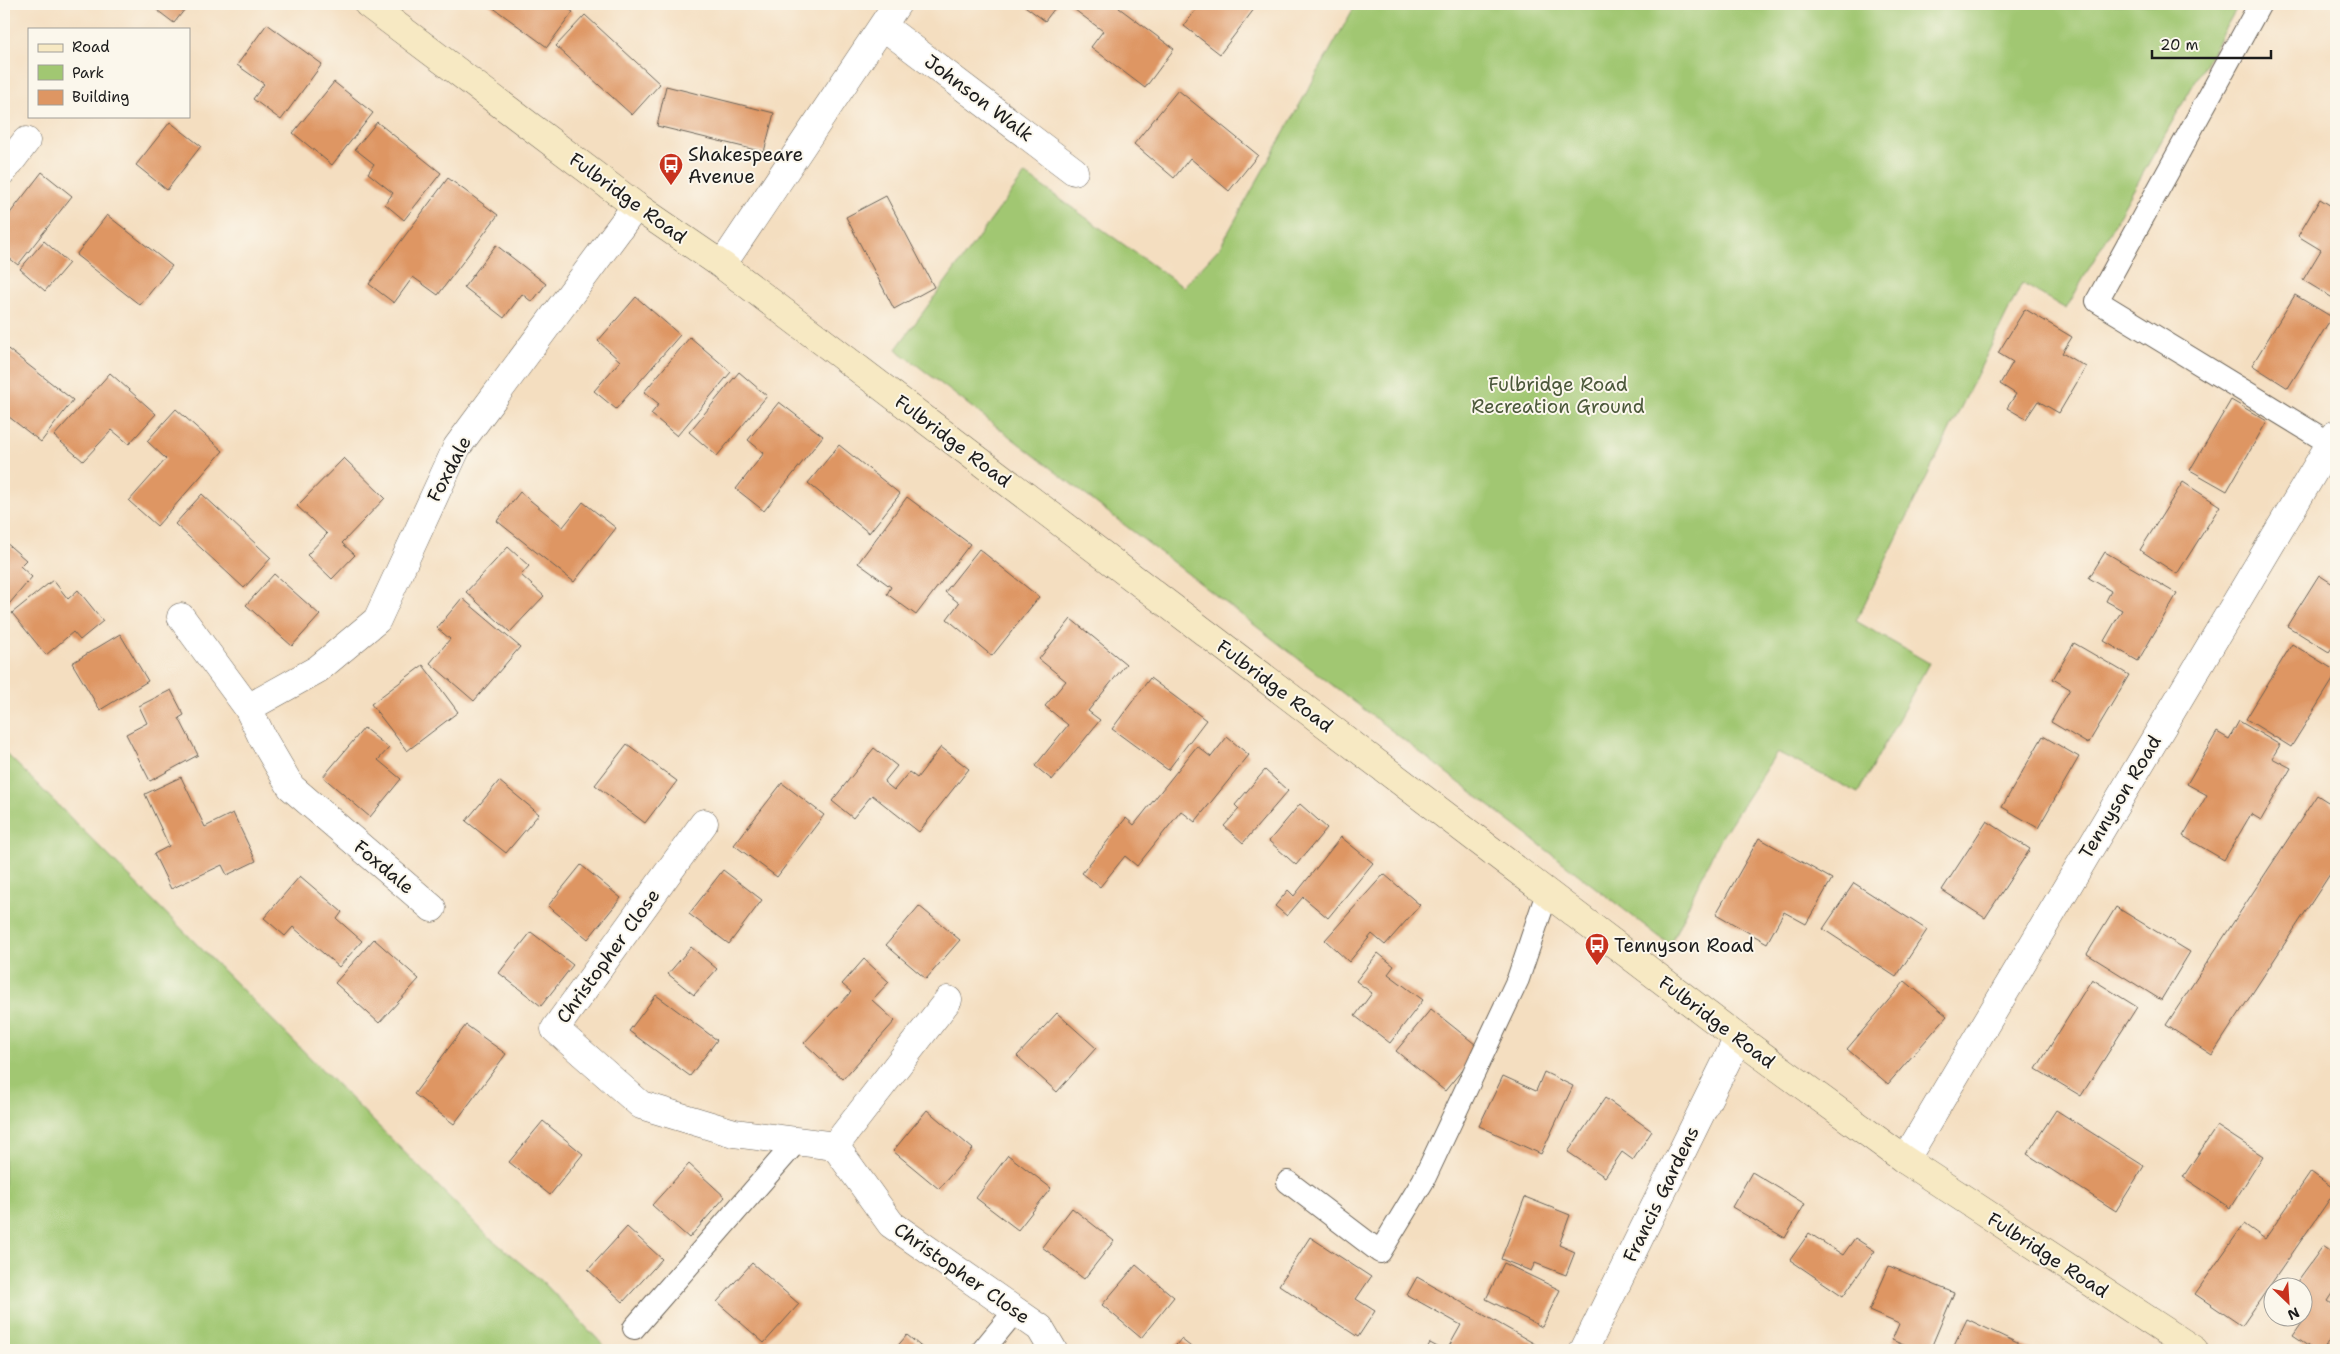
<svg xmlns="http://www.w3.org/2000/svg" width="2340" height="1354" font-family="'Shantell Sans',sans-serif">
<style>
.green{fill:#a1c772;stroke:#5e7247}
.building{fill:#de9663}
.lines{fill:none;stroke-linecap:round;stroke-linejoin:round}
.lane-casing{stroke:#686055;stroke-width:24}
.street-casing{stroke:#686055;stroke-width:29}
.secondary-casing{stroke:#686055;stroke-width:29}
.lane{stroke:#fff;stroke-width:22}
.street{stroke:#fff;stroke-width:28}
.secondary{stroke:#f7e9c3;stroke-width:28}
.labels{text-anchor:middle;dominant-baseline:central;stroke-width:4;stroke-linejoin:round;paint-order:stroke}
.street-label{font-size:19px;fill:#1c1c1c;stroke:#fbf7ec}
.poi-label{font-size:19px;fill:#1c1c1c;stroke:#fbf7ec;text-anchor:start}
.park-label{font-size:19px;fill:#4b583a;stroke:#fbf7ec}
</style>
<rect width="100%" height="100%" fill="#fbf7ec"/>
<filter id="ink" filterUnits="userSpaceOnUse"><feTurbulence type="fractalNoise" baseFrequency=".02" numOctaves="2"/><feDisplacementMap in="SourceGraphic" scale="10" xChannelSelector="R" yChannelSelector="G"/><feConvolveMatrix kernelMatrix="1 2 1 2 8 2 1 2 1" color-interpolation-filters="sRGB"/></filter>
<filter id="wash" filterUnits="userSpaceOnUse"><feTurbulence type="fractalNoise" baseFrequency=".0096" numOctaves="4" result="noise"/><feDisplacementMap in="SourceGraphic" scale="20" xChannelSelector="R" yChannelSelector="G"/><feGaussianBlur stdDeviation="1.12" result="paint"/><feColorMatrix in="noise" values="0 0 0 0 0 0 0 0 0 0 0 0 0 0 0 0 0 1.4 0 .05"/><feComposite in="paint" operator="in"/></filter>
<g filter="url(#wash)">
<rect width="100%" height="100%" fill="#f4dec0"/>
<path class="green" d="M1356,4H2239L2066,309L2022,283L1856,621L1929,663L1858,793L1777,752L1717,844L1670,945L896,349L1025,174L1183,287L1220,247Z
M4,751L488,1236L543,1282L608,1350H4Z"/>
<g id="blocks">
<path class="building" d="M149,4H189L174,23Z
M488,4H561L573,12L547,47Z
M1022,4H1058L1045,21Z
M1067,4H1122L1119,8L1174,49L1145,88L1091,47L1103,31Z
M1200,4H1258L1220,54L1184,26Z
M585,15L660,84L632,115L556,46Z
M267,24L322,64L281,120L253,99L264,84L237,65Z
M334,82L373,113L332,165L293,133Z
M666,86L774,113L764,152L657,126Z
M1178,90L1258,155L1229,191L1190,158L1174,178L1134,144Z
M170,122L201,146L167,190L136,165Z
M377,122L441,173L404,220L385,204L393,193L368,173L374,164L355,149Z
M42,172L72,196L18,265L4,254V221Z
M448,178L498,215L438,295L413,277L394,303L369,284Z
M886,196L934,287L894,309L846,217Z
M2320,199L2336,209V300L2303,280L2321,250L2298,236Z
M107,215L172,266L140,305L76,255Z
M44,241L69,263L45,291L20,269Z
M496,245L546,284L532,302L522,294L504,318L464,287Z
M2295,295L2332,317L2288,388L2252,365Z
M636,297L680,335L616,409L594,391L620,361L598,341Z
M2025,309L2072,337L2062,353L2086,367L2059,413L2038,401L2026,419L2007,408L2016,394L2000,384L2013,362L1998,353Z
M690,337L731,372L677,436L651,414L659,404L644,392Z
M4,346L73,400L41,442L4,413Z
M739,372L767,396L717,456L689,432Z
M110,373L156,414L129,444L112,430L83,461L54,436Z
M2231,400L2267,421L2227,491L2190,470Z
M779,402L823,436L764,511L736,489L764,453L748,440Z
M176,409L223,451L157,526L129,501L166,459L147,441Z
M839,445L900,494L869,533L808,483Z
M344,458L385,498L342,543L355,555L332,579L307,555L327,534L297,506Z
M2183,482L2220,506L2177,574L2140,550Z
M520,492L563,527L583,502L616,528L574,582L497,521Z
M202,494L271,558L244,588L175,524Z
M907,497L970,544L916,615L887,594L891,587L858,563Z
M4,541L26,560L20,566L32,577L4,610Z
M508,547L529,566L521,575L544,596L510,632L466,592Z
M979,549L1039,597L992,656L947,619L959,603L945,592Z
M2105,552L2177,594L2138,661L2104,641L2122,610L2106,601L2111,591L2089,578Z
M274,574L320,615L292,646L246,605Z
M2319,575L2336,586V642L2329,652L2287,626Z
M53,580L68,599L78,590L103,621L80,640L73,632L46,655L12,613Z
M462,598L520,647L474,701L430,663L450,639L437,628Z
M1071,619L1126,664L1088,711L1100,720L1052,780L1035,766L1068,725L1045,706L1066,681L1039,659Z
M120,634L148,681L100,710L72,663Z
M2074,643L2129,675L2088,744L2051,722L2070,689L2053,679Z
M2292,644L2336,671V675L2291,747L2246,719Z
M423,665L458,712L407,751L371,704Z
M1150,678L1206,720L1168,770L1112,729Z
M171,690L184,715L179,718L198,755L150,781L126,734L147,723L139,706Z
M2239,721L2280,745L2272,758L2291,768L2261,820L2251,814L2224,860L2183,836L2207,795L2187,784L2217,732L2229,739Z
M364,728L389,748L378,760L401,779L370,817L323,777Z
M2043,736L2079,757L2038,828L2002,807Z
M1227,737L1249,755L1195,822L1181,811L1137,866L1125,856L1100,887L1082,873L1126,818L1134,825L1197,746L1211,757Z
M627,744L677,781L645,823L595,785Z
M941,747L969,769L919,832L872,795L853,818L832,801L874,748L897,766L884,782L894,790L909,772L917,778Z
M1265,770L1288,791L1243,843L1224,826L1239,809L1235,805Z
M181,777L205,827L233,813L256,861L227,875L222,865L171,889L154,854L169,846L145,794Z
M499,781L539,814L506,853L466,821Z
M782,783L824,815L777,877L734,845Z
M2317,795L2336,807V865L2212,1055L2166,1025Z
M1300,804L1327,828L1296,865L1269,841Z
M1987,821L2030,849L1985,918L1942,890Z
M1341,837L1373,863L1328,918L1303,897L1287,916L1275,906L1288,890L1294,896Z
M1759,838L1832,879L1806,924L1784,912L1767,943L1716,914Z
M581,865L621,898L588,939L548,906Z
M723,870L762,900L729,944L689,914Z
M1384,874L1420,905L1385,945L1372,934L1349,962L1325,940Z
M300,876L342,912L337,919L362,941L339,967L293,927L285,936L264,918Z
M1854,883L1927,930L1896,977L1823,929Z
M919,906L960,940L926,979L886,945Z
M2116,907L2190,952L2161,1000L2087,954Z
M531,932L573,965L541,1006L499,973Z
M374,939L419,979L379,1023L335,983Z
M691,947L717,969L694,995L668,974Z
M1378,953L1394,966L1388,974L1423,1000L1390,1043L1355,1016L1372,993L1356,981Z
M864,959L889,982L872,1000L895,1021L843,1079L804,1043L851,992L842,984Z
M2092,979L2137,1007L2081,1096L2036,1069Z
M1905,981L1947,1016L1888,1084L1847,1049Z
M656,995L717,1040L690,1076L629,1031Z
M1431,1009L1480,1048L1445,1091L1396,1051Z
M1057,1013L1096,1048L1057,1092L1017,1056Z
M466,1025L506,1054L454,1124L414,1094Z
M1544,1072L1573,1086L1541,1154L1479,1126L1503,1076L1536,1091Z
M1605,1098L1652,1131L1633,1160L1622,1152L1605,1177L1568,1152Z
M927,1110L973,1149L939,1189L893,1151Z
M2056,1110L2144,1166L2116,1211L2027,1154Z
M543,1121L583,1154L550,1195L509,1162Z
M2217,1126L2263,1156L2230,1208L2183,1177Z
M1008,1155L1051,1188L1018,1230L976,1198Z
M689,1164L725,1197L689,1238L652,1205Z
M1752,1172L1805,1204L1785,1238L1732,1207Z
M2311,1172L2336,1190L2242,1326L2195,1294L2244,1224L2265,1239Z
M1525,1197L1570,1215L1559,1245L1575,1252L1566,1275L1535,1263L1531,1271L1501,1259Z
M1072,1208L1114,1241L1084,1279L1042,1247Z
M627,1227L662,1259L623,1302L588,1270Z
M1809,1233L1843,1255L1855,1238L1875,1251L1843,1296L1790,1260Z
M1310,1237L1371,1277L1356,1299L1375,1311L1358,1337L1279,1285Z
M2323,1246L2336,1255V1289L2328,1301L2336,1307V1331L2323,1350H2314L2293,1336L2302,1323L2292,1316H2302V1286H2294Z
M752,1263L799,1304L764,1343L717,1302Z
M1504,1263L1560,1290L1542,1327L1486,1299Z
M1136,1265L1174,1297L1141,1338L1102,1305Z
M1889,1266L1954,1293L1930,1350H1915L1892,1340L1899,1324L1869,1311Z
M1417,1277L1535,1344L1531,1350H1447L1461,1325L1407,1295Z
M1967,1319L2032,1350H1952Z
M907,1335L925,1350H894Z
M1181,1339L1195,1350H1172Z
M1430,1343L1443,1350H1426Z"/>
</g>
</g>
<g filter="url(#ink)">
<use href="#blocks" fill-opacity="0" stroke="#686055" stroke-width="1"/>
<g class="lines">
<defs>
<path id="lane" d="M2260,4L2097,301L2331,444
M1288,1182L1380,1252L1423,1181L1518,979L1547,893
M634,1328L797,1141
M983,1350L1015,1311"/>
<path id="street" d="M883,26L1074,171
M4,170L26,141
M722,265L897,4
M181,617L248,708L263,739L291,787L432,908
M248,708L318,669L377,620L457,447L636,206
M704,823L555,1029L641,1105L734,1133L835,1146L891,1224L1040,1328L1053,1350
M835,1146L948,1000
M1905,1160L2336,434
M1584,1350L1738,1038"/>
<path id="secondary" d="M368,4L636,206L722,265L1738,1038L1905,1160L2194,1350"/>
</defs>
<use href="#lane" class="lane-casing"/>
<use href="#street" class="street-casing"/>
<use href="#secondary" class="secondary-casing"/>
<use href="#lane" class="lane"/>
<use href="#street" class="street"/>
<use href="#secondary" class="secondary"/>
</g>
</g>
<defs>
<symbol id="bus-pin" viewBox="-11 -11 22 30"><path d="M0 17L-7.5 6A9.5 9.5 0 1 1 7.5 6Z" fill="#c8321e" stroke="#fbf7ec"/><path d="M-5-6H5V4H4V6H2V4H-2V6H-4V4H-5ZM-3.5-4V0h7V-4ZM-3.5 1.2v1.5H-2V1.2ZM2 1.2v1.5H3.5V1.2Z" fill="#fff"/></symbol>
</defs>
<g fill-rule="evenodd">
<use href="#bus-pin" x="657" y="151" width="28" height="38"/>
<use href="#bus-pin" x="1583" y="931" width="28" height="38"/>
</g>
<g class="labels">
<g class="street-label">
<text transform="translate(979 98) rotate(37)">Johnson Walk</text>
<text transform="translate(628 198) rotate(36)">Fulbridge Road</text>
<text transform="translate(953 441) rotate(37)">Fulbridge Road</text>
<text transform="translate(449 469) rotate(-62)">Foxdale</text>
<text transform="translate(1275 686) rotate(37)">Fulbridge Road</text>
<text transform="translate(2120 797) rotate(-59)">Tennyson Road</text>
<text transform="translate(384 867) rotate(40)">Foxdale</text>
<text transform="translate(608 956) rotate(-54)">Christopher Close</text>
<text transform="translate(1717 1022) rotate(37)">Fulbridge Road</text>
<text transform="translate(1661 1194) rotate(-64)">Francis Gardens</text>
<text transform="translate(2048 1255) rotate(33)">Fulbridge Road</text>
<text transform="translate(962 1273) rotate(35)">Christopher Close</text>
</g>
<g class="poi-label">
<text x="688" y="154">Shakespeare<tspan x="688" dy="22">Avenue</tspan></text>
<text x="1614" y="945">Tennyson Road</text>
</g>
<g class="park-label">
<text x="1558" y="384">Fulbridge Road<tspan x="1558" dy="22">Recreation Ground</tspan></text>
</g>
</g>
<rect width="2340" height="1354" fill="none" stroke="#fbf7ec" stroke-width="20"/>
<rect x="28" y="28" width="162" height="90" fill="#fbf7ec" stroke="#a29f99"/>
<rect x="38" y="44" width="25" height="8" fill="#f7e9c3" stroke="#a29f99"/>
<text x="72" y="52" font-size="15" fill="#1c1c1c">Road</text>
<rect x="38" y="65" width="25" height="15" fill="#a1c772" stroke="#a29f99"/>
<text x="72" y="78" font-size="15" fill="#1c1c1c">Park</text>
<rect x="38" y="90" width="25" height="15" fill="#de9663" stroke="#a29f99"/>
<text x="72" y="102" font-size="15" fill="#1c1c1c">Building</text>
<g transform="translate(2288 1302) rotate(155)"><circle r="24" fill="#fbf7ec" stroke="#a29f99"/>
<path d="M0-4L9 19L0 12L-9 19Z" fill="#c8321e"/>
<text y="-8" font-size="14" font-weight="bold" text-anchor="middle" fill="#1c1c1c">N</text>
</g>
<path d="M2152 50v8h119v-8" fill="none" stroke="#1c1c1c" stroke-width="2.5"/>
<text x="2160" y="50" font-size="15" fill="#1c1c1c" stroke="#fbf7ec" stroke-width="4" paint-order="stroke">20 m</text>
</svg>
